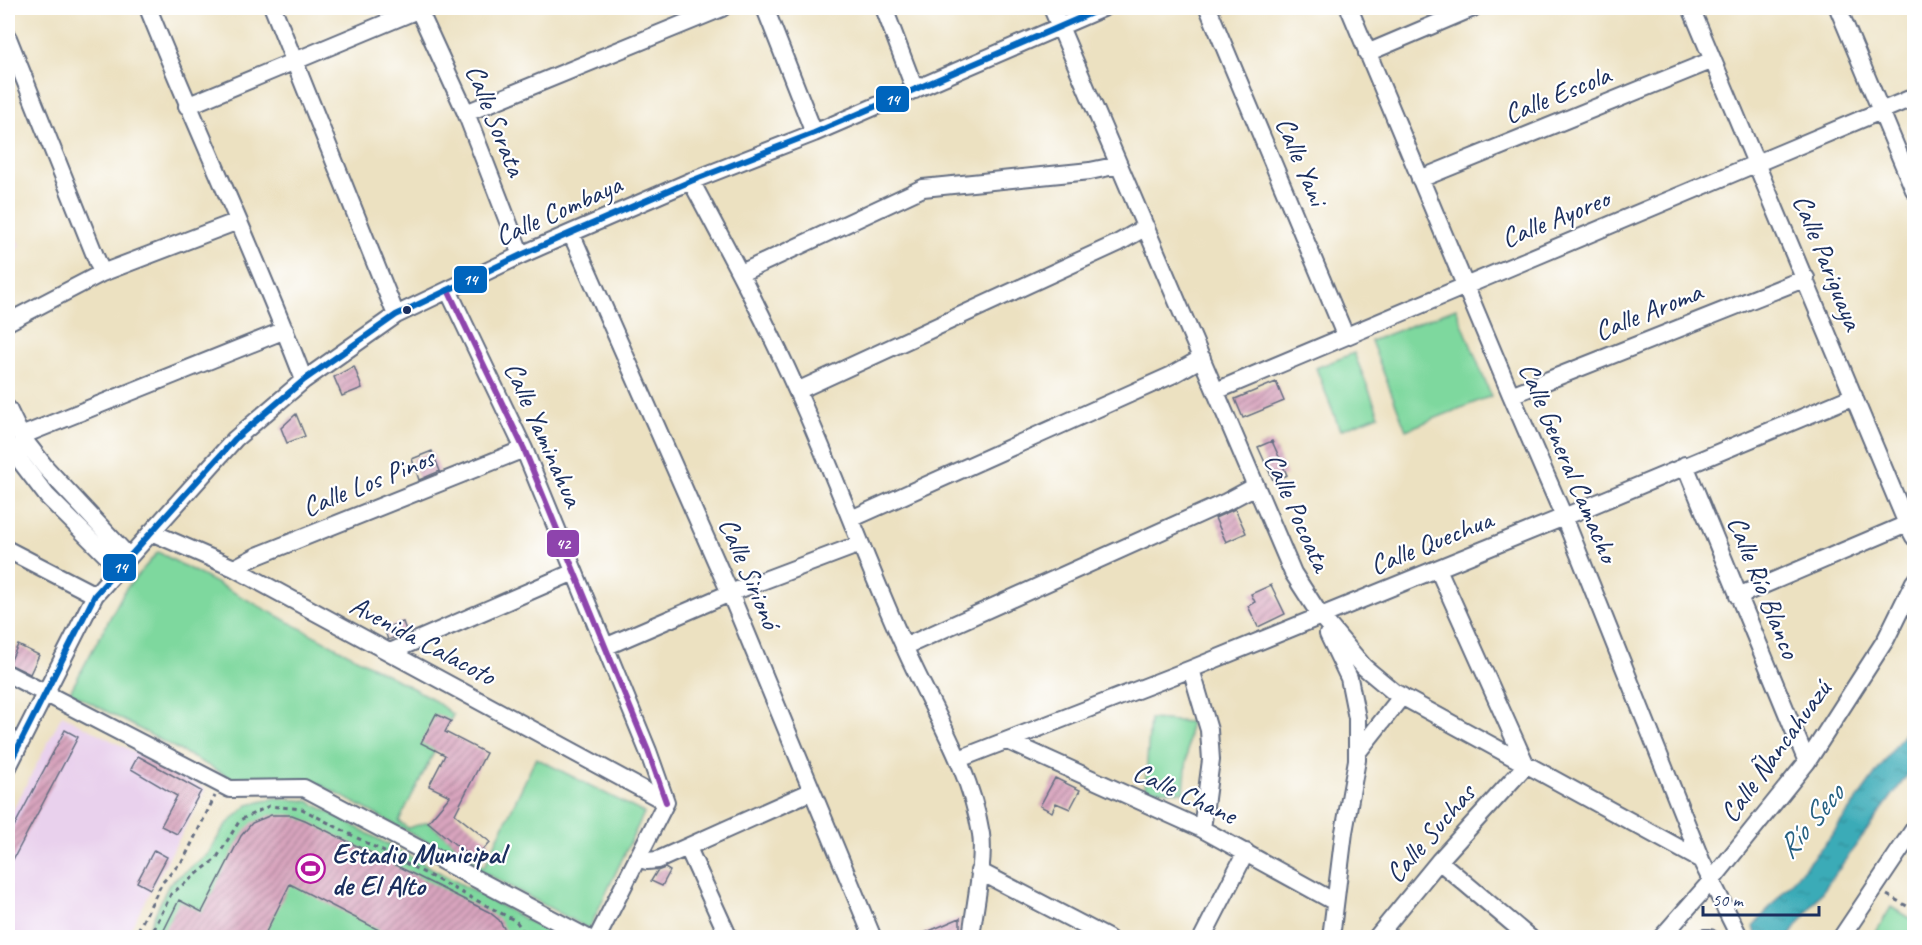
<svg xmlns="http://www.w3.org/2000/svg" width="1922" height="945" font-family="Caveat,sans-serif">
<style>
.built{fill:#e9d1ed}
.green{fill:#7ed89e;stroke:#4c847e;stroke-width:1.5}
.water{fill:url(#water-ripples);stroke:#2a6d8a;stroke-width:1.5}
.building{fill:url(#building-hatch)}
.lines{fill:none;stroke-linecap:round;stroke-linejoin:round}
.minor-casing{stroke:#646d81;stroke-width:20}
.path{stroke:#646d81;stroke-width:3;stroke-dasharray:4.5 4.5;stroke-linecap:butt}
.minor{stroke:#fff;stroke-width:16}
.bus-1-casing{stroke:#fff;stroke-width:10}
.bus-2-casing{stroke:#fff;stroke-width:10}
.bus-1{stroke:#8e44ad;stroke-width:6}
.bus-2{stroke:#0065bd;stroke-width:6}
.bus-dot{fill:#1b2f5e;stroke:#fff;stroke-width:2}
.labels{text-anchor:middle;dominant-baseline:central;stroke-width:4.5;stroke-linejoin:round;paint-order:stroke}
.street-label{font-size:28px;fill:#1b2f5e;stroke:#fff}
.poi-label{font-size:28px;font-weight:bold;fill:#1b2f5e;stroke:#fff;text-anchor:start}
.water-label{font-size:30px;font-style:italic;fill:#276182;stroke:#fff}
.line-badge{stroke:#fff;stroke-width:2}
.badge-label{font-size:16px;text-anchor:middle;font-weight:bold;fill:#fff}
</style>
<defs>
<pattern id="water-ripples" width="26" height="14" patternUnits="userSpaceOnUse" patternTransform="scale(1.5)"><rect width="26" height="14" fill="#3aabb7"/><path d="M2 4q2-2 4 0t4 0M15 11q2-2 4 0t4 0" fill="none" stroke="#308c98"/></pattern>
<pattern id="building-hatch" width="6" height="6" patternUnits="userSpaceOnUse" patternTransform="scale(1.5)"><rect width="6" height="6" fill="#d8a4bd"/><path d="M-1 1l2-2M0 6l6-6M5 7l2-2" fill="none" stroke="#ae869d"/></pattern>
</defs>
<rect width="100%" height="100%" fill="#fff"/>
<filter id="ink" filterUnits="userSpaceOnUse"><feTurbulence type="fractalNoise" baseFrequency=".0167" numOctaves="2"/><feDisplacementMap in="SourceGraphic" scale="12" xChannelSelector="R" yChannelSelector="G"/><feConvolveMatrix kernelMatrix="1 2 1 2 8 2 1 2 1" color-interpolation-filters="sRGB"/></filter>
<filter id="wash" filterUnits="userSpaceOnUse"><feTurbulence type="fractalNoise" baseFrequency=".008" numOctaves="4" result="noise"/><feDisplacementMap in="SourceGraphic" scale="24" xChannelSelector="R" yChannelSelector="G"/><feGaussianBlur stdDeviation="1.35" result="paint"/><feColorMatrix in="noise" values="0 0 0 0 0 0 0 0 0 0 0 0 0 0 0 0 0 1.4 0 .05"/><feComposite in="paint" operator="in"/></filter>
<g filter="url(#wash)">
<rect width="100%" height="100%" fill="#ece1c1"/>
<path class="built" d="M8,222L20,246L8,255Z
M62,715L206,789L126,937H8V820Z"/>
<path class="green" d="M1456,308L1491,396L1406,430L1371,341Z
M1354,353L1379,415L1340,430L1316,368Z
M158,552L431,698L453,715L399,821L408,828L428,822L484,867L536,758L644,813L589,929L310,779H233L70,692L125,590Z
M1150,719L1190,722L1184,792L1145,789Z
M276,798L308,801L558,937L144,938L169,884L208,854L225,826L248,805Z
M1891,907L1914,921V937H1873Z"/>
<path class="water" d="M1914,720V766L1789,937H1758L1753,927L1828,840Z"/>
<g id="blocks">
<path class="building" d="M354,366L362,388L342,396L334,377Z
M1276,382L1284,401L1243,418L1235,399Z
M296,414L305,436L287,443L281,428Z
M1272,441L1287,475L1273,480L1258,447Z
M432,451L440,471L419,480L412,459Z
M1235,509L1246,533L1226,542L1215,518Z
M1271,585L1285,614L1258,627L1248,606L1255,602L1251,594Z
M403,622L407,633L388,640L384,628Z
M18,645L39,655L30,674L9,664Z
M436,714L451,721L445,732L486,753L455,814L490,842L474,860L428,822L450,796L429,786L445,755L421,743Z
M65,730L78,737L8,869V838Z
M138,756L201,791L177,834L161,826L177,796L131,769Z
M1055,778L1080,790L1070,809L1056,803L1052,812L1040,806Z
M271,815H292L305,820L489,912L499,920L510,938H394L290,884L263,938H160L179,900L202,912L241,836L252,823Z
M154,850L167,857L150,889L137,882Z
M665,868L670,871L662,886L651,881L657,871Z
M960,918V938H915V937Z"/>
</g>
</g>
<g filter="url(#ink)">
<use href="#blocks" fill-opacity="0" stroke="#646d81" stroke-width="1.5"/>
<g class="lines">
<defs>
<path id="minor" d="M148,8C198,133 256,254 304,380
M273,8L396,315
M418,8L466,113L521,255
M765,8L814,133
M884,8L915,90
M1052,8L1293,573L1320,615L1364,667L1394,692L1701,860
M1208,8L1345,335
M1349,8L1511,395L1564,517L1701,860L1740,938
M1691,8L1907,524L1914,537
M1838,8L1914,190
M8,38L102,273
M1367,53L1473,8
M187,106L422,8
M466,113L722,8
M1420,179L1713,60
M691,181C728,250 765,319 797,391C835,475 866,562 904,646C931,708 970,766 981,834C985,861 974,909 971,938
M571,233L730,593L873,938
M741,273L923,188L1090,171L1119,165
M448,290L524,449L648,751L666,802
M8,322L102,273L238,221
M797,391L1118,243L1146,227
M1216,391L1914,97
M1511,395L1806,278
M8,409L21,436L46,468L129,557
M21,436L285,330
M8,445L47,496L119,568
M1685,465L1807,762
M851,519L1172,375L1202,358
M151,532L234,568L666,802
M8,550L95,595
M234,568L257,556L524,449
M1738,596L1907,524
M1328,634L1349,678L1357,718V760L1344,832L1331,938
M605,647L730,593L860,544
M904,647L1226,502L1256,486
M390,652L574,572
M1191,669L1209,730L1211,760L1202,829
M8,674L230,789L304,788L588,938
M1008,741L1202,829L1335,902
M1357,753L1402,696
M959,759L1191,669L1564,517L1854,396
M8,767L95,595L235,439L304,380L396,315L521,255L571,233L691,181L814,133L1103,8
M688,848L729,938
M637,858L647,861L658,860L812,791
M1439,861L1530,938
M979,871L1108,938
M597,938L666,802
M1202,938L1246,852
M1376,938L1439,861L1526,765L1438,569
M1661,938L1712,880L1807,762L1886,639L1914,582
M1704,938H1710
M1841,938L1914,829"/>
</defs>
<use href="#minor" class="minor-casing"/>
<path class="path" d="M1887,895L1914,910
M134,938L162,883L184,859L215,796
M150,938L171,894L216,859L240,820L269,806L302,809L516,921L528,938"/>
<use href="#minor" class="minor"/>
<defs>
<path id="bus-1" d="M448,290L524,449L648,751L666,802"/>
<path id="bus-2" d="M8,767L95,595L235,439L304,380L396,315L521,255L571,233L691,181L814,133L1103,8"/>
</defs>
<use href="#bus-1" class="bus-1-casing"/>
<use href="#bus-2" class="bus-2-casing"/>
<use href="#bus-1" class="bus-1"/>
<use href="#bus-2" class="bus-2"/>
</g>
</g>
<defs>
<symbol id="stadium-ring" viewBox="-11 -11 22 22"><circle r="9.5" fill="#fff" stroke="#b5179e" stroke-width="1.5"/><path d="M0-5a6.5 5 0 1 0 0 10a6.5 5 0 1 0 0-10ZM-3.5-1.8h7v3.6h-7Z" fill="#b5179e"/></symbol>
</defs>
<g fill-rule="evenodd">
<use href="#stadium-ring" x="294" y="852" width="33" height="33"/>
</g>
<circle class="bus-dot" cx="407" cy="310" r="5"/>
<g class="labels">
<g class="street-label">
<text transform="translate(1557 94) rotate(-22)">Calle Escola</text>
<text transform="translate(496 120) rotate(68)">Calle Sorata</text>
<text transform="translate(1302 161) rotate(67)">Calle Yani</text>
<text transform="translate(558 210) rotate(-24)">Calle Combaya</text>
<text transform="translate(1555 218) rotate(-22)">Calle Ayoreo</text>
<text transform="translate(1828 262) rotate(68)">Calle Pariguaya</text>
<text transform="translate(1648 311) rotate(-22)">Calle Aroma</text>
<text transform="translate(544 434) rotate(66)">Calle Yaminahua</text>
<text transform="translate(1569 462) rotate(67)">Calle General Camacho</text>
<text transform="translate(368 482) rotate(-22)">Calle Los Pinos</text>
<text transform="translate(1298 512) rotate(66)">Calle Pocoata</text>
<text transform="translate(1431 542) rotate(-22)">Calle Quechua</text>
<text transform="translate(750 573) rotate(67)">Calle Sirionó</text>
<text transform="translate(1764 587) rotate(68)">Calle Río Blanco</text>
<text transform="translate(423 640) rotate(28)">Avenida Calacoto</text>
<text transform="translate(1775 751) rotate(-54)">Calle Ñancahuazú</text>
<text transform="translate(1185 793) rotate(25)">Calle Chane</text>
<text transform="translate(1430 833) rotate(-49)">Calle Suchas</text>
</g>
<g class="poi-label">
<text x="332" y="853">Estadio Municipal<tspan x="332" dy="32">de El Alto</tspan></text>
</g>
<g class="water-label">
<text transform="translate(1810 821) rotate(-50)">Río Seco</text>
</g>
</g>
<g class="line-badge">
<rect x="875" y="85" width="35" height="28" rx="6" fill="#0065bd"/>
<rect x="453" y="265" width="35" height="29" rx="6" fill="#0065bd"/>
<rect x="546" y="529" width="34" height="29" rx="6" fill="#8e44ad"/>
<rect x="102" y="553" width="35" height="29" rx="6" fill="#0065bd"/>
</g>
<g class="badge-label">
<text x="892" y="105">14</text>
<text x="470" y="285">14</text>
<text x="563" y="549">42</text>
<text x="120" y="573">14</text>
</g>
<rect width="1922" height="945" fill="none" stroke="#fff" stroke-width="30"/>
<path d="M1703 906v9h116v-9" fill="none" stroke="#1b2f5e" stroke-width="3"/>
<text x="1712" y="906" font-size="18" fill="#1b2f5e" stroke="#ffffff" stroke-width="4.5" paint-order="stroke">50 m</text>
</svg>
